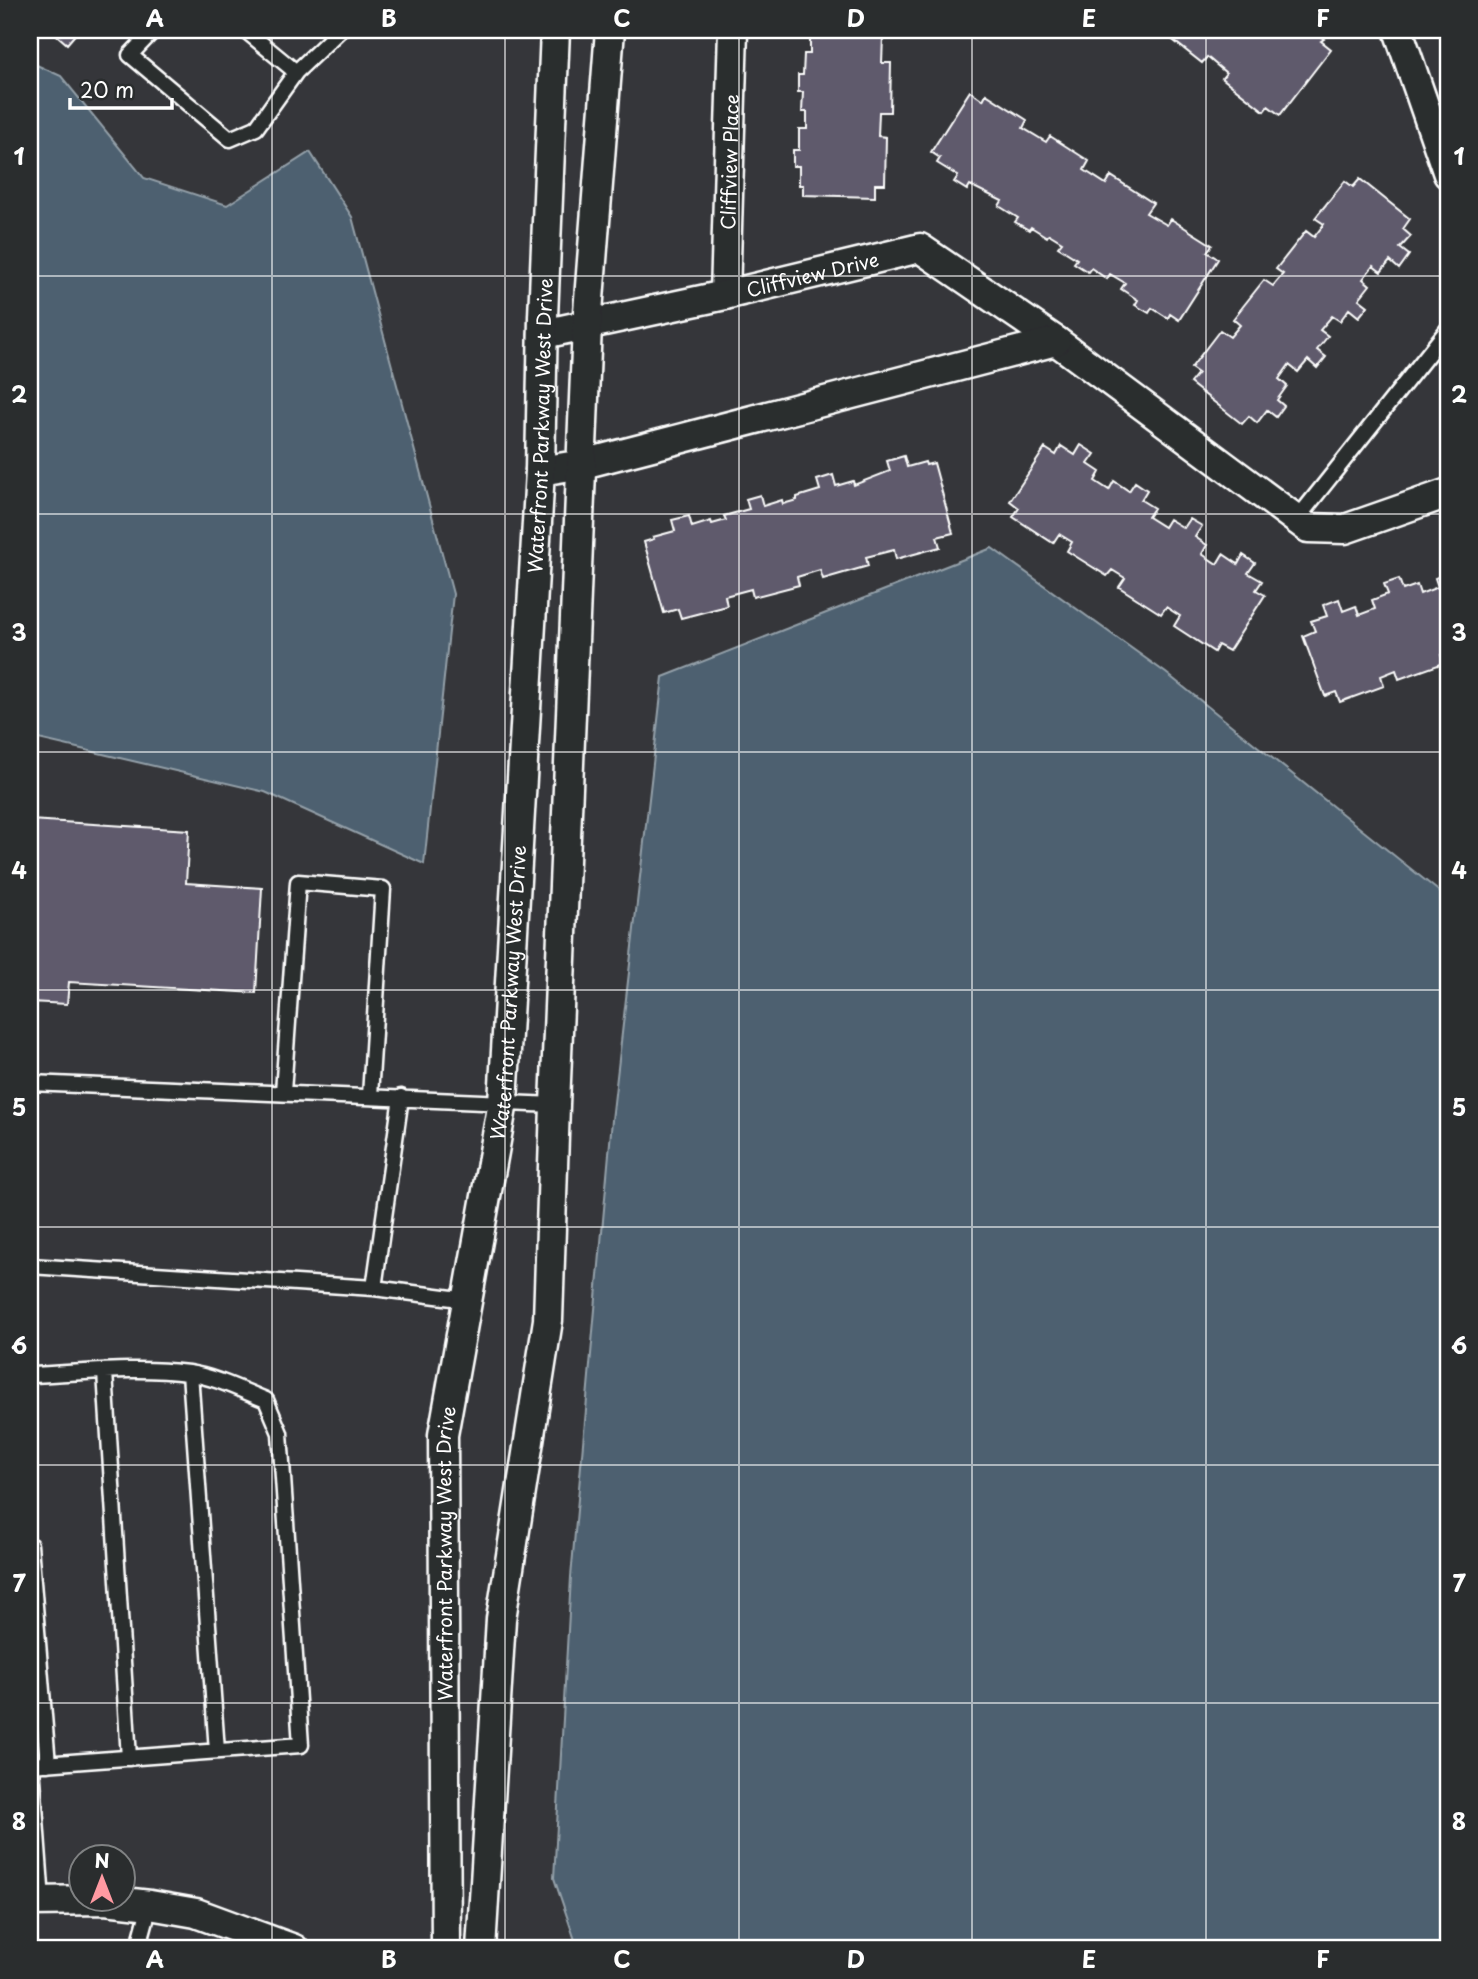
<svg xmlns="http://www.w3.org/2000/svg" width="1478" height="1979" font-family="'Playpen Sans',sans-serif">
<style>
.water{fill:#4d6170;stroke:#94a0a9;stroke-width:2}
.building{fill:#5f5a6c;stroke:#fff;stroke-width:2}
.lines{fill:none;stroke-linecap:round;stroke-linejoin:round}
.lane-casing{stroke:#fff;stroke-width:19}
.street-casing{stroke:#fff;stroke-width:33}
.lane{stroke:#2a2d2e;stroke-width:14}
.street{stroke:#2a2d2e;stroke-width:28}
.grid{fill:none;stroke:#fff;stroke-width:2;stroke-opacity:0.55}
.labels{text-anchor:middle;dominant-baseline:central;stroke-width:5;stroke-linejoin:round;paint-order:stroke}
.street-label{font-size:19px;fill:#fff;stroke:#2a2d2e}
.neatline{fill:none;stroke:#fff;stroke-width:2.5}
.grid-label{font-size:23px;text-anchor:middle;font-weight:bold;fill:#fff}
</style>
<rect width="100%" height="100%" fill="#35363a"/>
<filter id="ink" filterUnits="userSpaceOnUse"><feTurbulence type="fractalNoise" baseFrequency=".0143" numOctaves="2"/><feDisplacementMap in="SourceGraphic" scale="14" xChannelSelector="R" yChannelSelector="G"/><feConvolveMatrix kernelMatrix="1 2 1 2 8 2 1 2 1" color-interpolation-filters="sRGB"/></filter>
<g filter="url(#ink)">
<path class="water" d="M30,62L61,76L144,178L227,205L310,152L352,217L453,594L424,864L265,792L30,737Z
M992,548L1166,673L1441,893L1448,896V1949H578L554,1878L571,1577L612,1120L663,677Z"/>
<path class="building" d="M51,30H79L67,44Z
M807,30H894V37L883,36L882,63H891L890,112H879L878,136L886,137L885,184H875V197L803,195V185H799V166H793V150H799V129H807V112H802L803,92H798V75H803L804,54H810V39H807Z
M1160,30H1312L1324,39L1321,41L1331,49L1280,115L1268,106L1264,111L1222,78L1226,73L1207,57L1202,63Z
M970,91L983,100L986,94L1027,120L1023,128L1046,142L1050,136L1089,161L1084,170L1106,184L1111,176L1153,203L1146,213L1167,225L1171,219L1212,245L1207,252L1218,259L1179,320L1170,314L1168,318L1152,308L1149,313L1135,305L1138,300L1121,289L1125,283L1110,274L1107,279L1091,268L1088,272L1074,263L1077,259L1058,247L1062,242L1049,234L1047,237L1031,227L1029,230L1015,222L1018,218L999,206L1002,201L970,185L967,190L954,182L958,176L937,163L940,158L931,152Z
M1360,179L1410,219L1403,229L1411,236L1400,248L1409,255L1399,269L1390,261L1381,272L1373,266L1363,279L1370,285L1359,299L1368,306L1359,317L1349,309L1340,321L1332,316L1320,330L1328,336L1317,350L1326,357L1317,368L1308,360L1298,372L1289,365L1279,379L1287,386L1277,400L1284,406L1276,417L1267,410L1257,423L1249,416L1242,424L1190,383L1198,373L1191,368L1220,330L1230,337L1240,325L1233,319L1264,280L1273,286L1283,274L1276,269L1306,231L1314,237L1324,224L1315,218L1345,181L1353,187Z
M1081,445L1095,454L1088,464L1100,472L1095,481L1109,490L1114,481L1129,491L1135,482L1147,490L1141,500L1154,508L1148,517L1164,527L1169,519L1184,528L1190,519L1202,526L1195,537L1207,545L1202,554L1217,564L1223,554L1238,564L1243,555L1255,563L1248,573L1262,581L1256,590L1265,595L1229,651L1218,645L1214,652L1174,626L1180,616L1166,607L1161,614L1119,587L1125,578L1112,570L1107,576L1067,551L1072,542L1059,534L1053,543L1013,517L1019,508L1010,501L1045,448L1056,455L1061,446L1075,455Z
M904,456L907,467L925,462L926,465L934,463L953,533L937,537L940,547L896,559L894,550L866,557L868,566L823,579L820,570L797,577L799,585L753,597L751,589L725,596L727,606L681,618L678,609L664,613L644,542L654,539L653,537L675,531L672,520L689,516L692,527L711,521L712,524L726,520L724,516L749,509L746,499L760,495L763,506L782,500L783,504L797,500V497L820,490L817,480L833,475L836,486L853,481L854,485L890,471L887,461Z
M1448,573V652L1441,655L1444,663L1399,679L1396,670L1381,676L1384,686L1340,702L1336,692L1325,696L1303,636L1315,631L1311,621L1327,616L1323,605L1339,599L1343,611L1356,606L1359,615L1375,609L1372,600L1388,594L1384,584L1399,579L1403,590L1417,585L1420,594L1438,587L1435,578Z
M30,820L189,830L186,883L262,888L256,993L69,982L67,1004L30,1002Z"/>
<g class="lines">
<defs>
<path id="lane" d="M154,30L130,55L230,139L256,128L296,72L340,30
M245,30L296,72
M1297,519L1448,329
M30,1083L555,1105
M283,1092L298,882L383,889L370,1096
M30,1266L374,1288L468,1300
M374,1288L401,1097
M105,1372L129,1758
M190,1373L217,1751
M30,1375C82,1373 136,1366 188,1373C215,1377 241,1390 266,1400L280,1433L301,1745L30,1765
M30,1545L48,1764
M32,1765L42,1901
M138,1949L150,1905"/>
<g id="street">
<path d="M1398,30L1448,174"/>
<path id="s1" d="M725,295L733,30"/>
<path id="s2" d="M543,334L725,295L920,248L1056,341L1308,528L1345,529L1448,493"/>
<path d="M540,471L583,464L1056,341"/>
<path d="M30,1901L105,1900L150,1905L196,1913L294,1949"/>
<path id="s3" d="M446,1949L443,1435L503,1102L540,471L543,317L555,30"/>
<path d="M481,1949L501,1619L548,1320L555,1105L587,325L610,30"/>
</g>
</defs>
<use href="#lane" class="lane-casing"/>
<use href="#street" class="street-casing"/>
<use href="#lane" class="lane"/>
<use href="#street" class="street"/>
</g>
</g>
<path class="grid" d="M272,30V1949M505,30V1949M739,30V1949M972,30V1949M1206,30V1949M30,276H1448M30,514H1448M30,752H1448M30,990H1448M30,1227H1448M30,1465H1448M30,1703H1448"/>
<g class="labels">
<g class="street-label">
<text stroke="none"><textPath href="#s1" startOffset="133">Cliffview Place</textPath></text>
<text stroke="none"><textPath href="#s2" startOffset="276">Cliffview Drive</textPath></text>
<text stroke="none"><textPath href="#s3" startOffset="1530">Waterfront Parkway West Drive</textPath></text>
<text stroke="none"><textPath href="#s3" startOffset="962">Waterfront Parkway West Drive</textPath></text>
<text stroke="none"><textPath href="#s3" startOffset="396">Waterfront Parkway West Drive</textPath></text>
</g>
</g>
<rect width="1478" height="1979" fill="none" stroke="#2a2d2e" stroke-width="77"/>
<g transform="translate(102 1878)"><circle r="33" fill="#2a2d2e" stroke="#7f8182" stroke-width="2"/>
<path d="M0-5L12 26L0 18L-12 26Z" fill="#ff9aa2"/>
<text y="-10" font-size="19" font-weight="bold" text-anchor="middle" fill="#ffffff">N</text>
</g>
<path d="M70 98v10h102v-10" fill="none" stroke="#ffffff" stroke-width="3.5"/>
<text x="80" y="98" font-size="21" fill="#ffffff" stroke="#2a2d2e" stroke-width="5" paint-order="stroke">20 m</text>
<rect x="38" y="38" width="1402" height="1902" class="neatline"/>
<g class="grid-label">
<text x="155" y="27">A</text>
<text x="389" y="27">B</text>
<text x="622" y="27">C</text>
<text x="856" y="27">D</text>
<text x="1089" y="27">E</text>
<text x="1323" y="27">F</text>
<text x="19" y="165">1</text>
<text x="1459" y="165">1</text>
<text x="19" y="403">2</text>
<text x="1459" y="403">2</text>
<text x="19" y="641">3</text>
<text x="1459" y="641">3</text>
<text x="19" y="879">4</text>
<text x="1459" y="879">4</text>
<text x="19" y="1116">5</text>
<text x="1459" y="1116">5</text>
<text x="19" y="1354">6</text>
<text x="1459" y="1354">6</text>
<text x="19" y="1592">7</text>
<text x="1459" y="1592">7</text>
<text x="19" y="1830">8</text>
<text x="1459" y="1830">8</text>
<text x="155" y="1968">A</text>
<text x="389" y="1968">B</text>
<text x="622" y="1968">C</text>
<text x="856" y="1968">D</text>
<text x="1089" y="1968">E</text>
<text x="1323" y="1968">F</text>
</g>
</svg>
